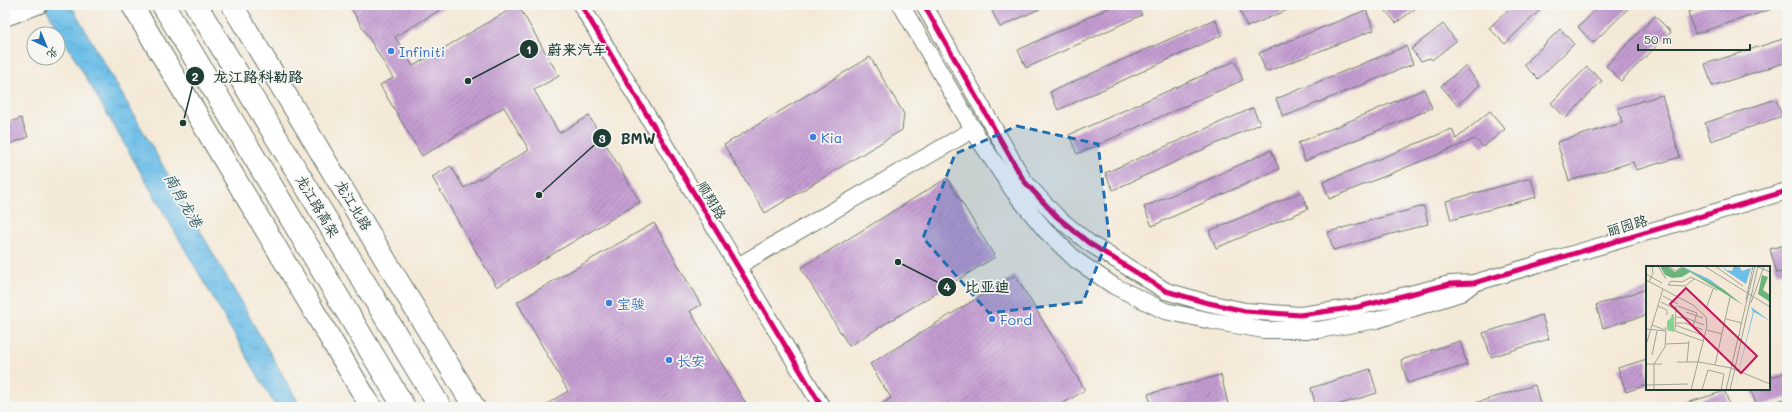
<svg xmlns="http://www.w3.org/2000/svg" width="1792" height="412" font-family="Mali,'LXGW WenKai TC',sans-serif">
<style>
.water{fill:url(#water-ripples);stroke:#467d8e}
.building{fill:url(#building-hatch)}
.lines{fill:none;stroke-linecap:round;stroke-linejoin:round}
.minor-casing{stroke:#6a796d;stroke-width:18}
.major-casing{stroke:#6a796d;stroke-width:23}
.highway-casing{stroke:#6a796d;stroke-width:24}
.minor{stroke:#fff;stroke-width:16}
.major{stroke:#fff;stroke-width:21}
.highway{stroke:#fff;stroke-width:22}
.cycleway-casing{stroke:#f6f6f2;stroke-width:8}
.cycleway{stroke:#d6006c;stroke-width:5}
.marked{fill:#1f6fb2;fill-opacity:0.2;stroke:#1f6fb2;stroke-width:3;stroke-dasharray:8 5;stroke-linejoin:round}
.shop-dot{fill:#3f7fe0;stroke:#f6f6f2;stroke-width:1.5}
.labels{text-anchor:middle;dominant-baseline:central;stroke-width:3.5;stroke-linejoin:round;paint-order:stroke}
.shop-label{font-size:14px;fill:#366cbe;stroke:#f6f6f2;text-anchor:start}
.street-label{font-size:14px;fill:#1f3d34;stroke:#f6f6f2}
.water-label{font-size:15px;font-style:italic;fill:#325d61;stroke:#f6f6f2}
.inset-road{fill:none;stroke:#9fa496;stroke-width:1}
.view{fill:#c2185b;fill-opacity:0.15;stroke:#c2185b;stroke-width:2}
.inset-edge{fill:none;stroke:#1f3d34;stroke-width:2}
.leader{fill:none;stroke:#1f3d34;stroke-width:1.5}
.callout-dot{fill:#1f3d34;stroke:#f6f6f2;stroke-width:1.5}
.mark-label{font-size:12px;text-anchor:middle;font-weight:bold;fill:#fff}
.callout-label{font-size:15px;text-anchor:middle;font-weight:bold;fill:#1f3d34;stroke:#f6f6f2;stroke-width:3.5;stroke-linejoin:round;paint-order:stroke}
</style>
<defs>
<pattern id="water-ripples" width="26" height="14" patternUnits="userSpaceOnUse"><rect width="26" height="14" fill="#6cbde7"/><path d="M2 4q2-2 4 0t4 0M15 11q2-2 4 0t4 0" fill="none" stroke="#589bbc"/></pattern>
<pattern id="building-hatch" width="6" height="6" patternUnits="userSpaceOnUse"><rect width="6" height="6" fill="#c49cd1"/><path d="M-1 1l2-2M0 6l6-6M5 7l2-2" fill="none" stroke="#9f80aa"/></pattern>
</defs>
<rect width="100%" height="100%" fill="#f6f6f2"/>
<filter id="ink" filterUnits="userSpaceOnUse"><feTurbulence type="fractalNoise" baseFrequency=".025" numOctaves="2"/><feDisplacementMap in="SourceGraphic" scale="8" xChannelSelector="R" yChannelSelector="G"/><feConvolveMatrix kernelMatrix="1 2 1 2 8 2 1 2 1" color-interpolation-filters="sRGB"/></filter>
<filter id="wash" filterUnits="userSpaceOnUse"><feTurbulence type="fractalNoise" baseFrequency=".012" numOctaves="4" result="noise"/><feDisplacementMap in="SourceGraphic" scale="16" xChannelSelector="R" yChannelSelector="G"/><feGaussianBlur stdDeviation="0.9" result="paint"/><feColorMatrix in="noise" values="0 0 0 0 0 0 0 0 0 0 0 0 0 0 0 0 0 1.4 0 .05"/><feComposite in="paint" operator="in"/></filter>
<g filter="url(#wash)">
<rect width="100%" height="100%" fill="#f4e9d7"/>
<path class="water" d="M44,5H71L301,407H276Z"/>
<g id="blocks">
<path class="building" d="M349,5H448L395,37L413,66L518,5L559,76L534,90L559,133L589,116L640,202L497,287L432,177L451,166L464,188L529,150L504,107L422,156L380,85L393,78Z
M1005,5H1048L1000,27L992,11Z
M1115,5H1137L1142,15L1026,68L1018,50Z
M1252,5H1299L1247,27L1240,10Z
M1381,5H1420L1396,23Z
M1513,5H1545L1505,44L1489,28Z
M1601,5H1632L1593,43L1578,27Z
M1710,5H1778V7L1695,34L1688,12Z
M1366,10L1374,30L1266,72L1259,53Z
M1655,16L1671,32L1621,81L1606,66Z
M1215,19L1222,35L1058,110L1050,92Z
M1443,24L1456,41L1432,60L1430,58L1421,61L1411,49Z
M1560,29L1574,44L1538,79L1524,65Z
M1783,39L1787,52V62L1712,86L1705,64Z
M1406,46L1413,64L1283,117L1276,99Z
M870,57L904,114L902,130L765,213L724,145Z
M1235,61L1243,80L1077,154L1069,135Z
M1465,66L1480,85L1457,105L1441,86Z
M1587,67L1602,81L1566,118L1551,103Z
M1424,89L1432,108L1305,161L1298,143Z
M1662,95L1680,157L1636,170L1633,162L1569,181L1557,142L1622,123L1618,108Z
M1776,99L1782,116L1711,141L1705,123Z
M1253,108L1260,124L1113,190L1105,173Z
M1490,111L1505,129L1483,147L1475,139L1329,199L1323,182L1452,129L1456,139Z
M21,118L28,137L5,146V124Z
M1271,150L1279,169L1152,226L1144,207L1205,181Z
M947,178L995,257L849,346L801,268Z
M1531,178L1536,197L1451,220L1446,201Z
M1301,192L1308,209L1216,248L1209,231Z
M1424,206L1428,224L1333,250L1328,232Z
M654,223L701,305L690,311L748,407H542L568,391L517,302Z
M1787,244V270L1777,273L1770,249Z
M1015,275L1085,390L1057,407H877L891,398L870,364Z
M1647,289V315L1603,328L1596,305Z
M1542,315L1549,339L1491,357L1483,333Z
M1460,341L1467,365L1408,383L1401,360Z
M1647,359V385L1626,392L1618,368Z
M1370,369L1377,393L1331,407H1316L1311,388Z
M1787,372V398L1757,407L1751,389H1769V378Z
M1221,375L1228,404L1215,407H1152L1148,394Z
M1535,385L1541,407H1472V404Z
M1725,391L1730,407H1684L1683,404Z"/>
</g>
</g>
<g filter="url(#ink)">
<use href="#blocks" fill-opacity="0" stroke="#6a796d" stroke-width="1"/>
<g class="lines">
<defs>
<path id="minor" d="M581,5L822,407
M901,5L980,141L1014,192L1046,231L1076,260L1114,286L1165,311L1212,321L1264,330H1318L1377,320L1461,293L1474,283
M924,5L1024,181L1056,216L1089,243L1166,291L1204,302L1245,311L1300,315L1358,307L1450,284L1474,283L1787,191
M5,18L40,5
M738,266L974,129"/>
<path id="major" d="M132,5L371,407
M232,5L474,407"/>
<path id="highway" d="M163,5L404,407
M196,5L440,407"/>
</defs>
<use href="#minor" class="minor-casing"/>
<use href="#major" class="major-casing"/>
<use href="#highway" class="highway-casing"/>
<use href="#minor" class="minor"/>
<use href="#major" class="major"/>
<use href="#highway" class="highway"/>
<defs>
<path id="cycleway" d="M581,5L822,407
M924,5L1024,181L1056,216L1089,243L1166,291L1204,302L1245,311L1300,315L1358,307L1450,284L1474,283L1787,191"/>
</defs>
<use href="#cycleway" class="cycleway-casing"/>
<use href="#cycleway" class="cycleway"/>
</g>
</g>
<path class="marked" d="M1017,126L1098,144L1109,236L1083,302L989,313L923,238L955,154Z"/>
<g class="shop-dot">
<circle cx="391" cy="51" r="4"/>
<circle cx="813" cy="137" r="4"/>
<circle cx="609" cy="303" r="4"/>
<circle cx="992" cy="319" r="4"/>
<circle cx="669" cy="360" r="4"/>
</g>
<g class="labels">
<g class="shop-label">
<text x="399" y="51">Infiniti</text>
<text x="821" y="137">Kia</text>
<text x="617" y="303">宝骏</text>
<text x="1000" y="319">Ford</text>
<text x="677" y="360">长安</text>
</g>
<g class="street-label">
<text transform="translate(712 200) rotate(59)">顺翔路</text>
<text transform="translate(354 205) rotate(59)">龙江北路</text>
<text transform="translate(318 206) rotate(59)">龙江路高架</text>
<text transform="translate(1627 225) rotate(-16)">丽园路</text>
</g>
<g class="water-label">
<text transform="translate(184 200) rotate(60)">南肖龙港</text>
</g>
</g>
<g transform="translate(1646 266)">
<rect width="124" height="124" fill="#f4e9d7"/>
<path d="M14,0H21L29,6L37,1L77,23L97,39L44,6L36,11L26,12L19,9ZM116,9L122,11L117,24L124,29V36L112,28Z" fill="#6bb47c"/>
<path d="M26,48L28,49V66L21,64V55L25,52Z" fill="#84d292"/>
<path d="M35,0L63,13L98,38L77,23ZM77,0L80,4L86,5L88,0H93L96,5L105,2L100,18L79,4ZM105,41L124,55L108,46L88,124L107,46Z" fill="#6cbde7"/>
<path class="inset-road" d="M12,0L20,13M22,0L30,5L37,0M58,0L124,41M69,0L97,20M110,0L124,6M0,8L16,17M48,13L39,20L22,19L25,15L36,16L45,11L71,24M0,14L47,39L60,51L61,60L45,124M3,16L7,7L6,0M17,30L32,38M100,34L107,0M15,36L29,43M105,37L118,0M12,40L21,44V49M30,40L29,65L57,75M32,40L51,47L47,60M60,43L67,23M40,46L57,52M29,51L40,52L58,59M80,53L96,57M29,57H39L57,64M6,59L19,64L20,61M29,59L56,69M95,59L109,0M0,63L20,65L19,81L8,98V124M61,64L76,68M93,70L95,58M20,78L43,77M0,79L17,23M6,89L11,65M31,96H53L85,102L124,118M41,96L43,75M0,98H16M69,99L84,31M0,119L42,118M56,124L62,104L78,108L75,124M80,124L93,68M84,124L112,0"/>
<path class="view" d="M40,22L111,90L95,107L24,38Z"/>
<rect width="124" height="124" class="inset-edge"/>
</g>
<path class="leader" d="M468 81L529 49M183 123L195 76M539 195L602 138M898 262L947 287"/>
<g class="callout-dot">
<circle cx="468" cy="81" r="4"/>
<circle cx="183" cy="123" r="4"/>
<circle cx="539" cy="195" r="4"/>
<circle cx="898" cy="262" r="4"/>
<circle cx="529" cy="49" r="10"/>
<circle cx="195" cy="76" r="10"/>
<circle cx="602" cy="138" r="10"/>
<circle cx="947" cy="287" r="10"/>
</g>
<g class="mark-label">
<text x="529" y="54">1</text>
<text x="195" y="81">2</text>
<text x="602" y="143">3</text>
<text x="947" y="291">4</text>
</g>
<g class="callout-label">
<text x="577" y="55">蔚来汽车</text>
<text x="258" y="82">龙江路科勒路</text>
<text x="638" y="144">BMW</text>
<text x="987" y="292">比亚迪</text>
</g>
<rect width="1792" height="412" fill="none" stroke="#f6f6f2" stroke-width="20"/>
<g transform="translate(46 46) rotate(136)"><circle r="19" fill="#f6f6f2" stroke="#a0aca6"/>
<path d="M0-3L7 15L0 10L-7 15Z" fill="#1f6fb2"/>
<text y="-6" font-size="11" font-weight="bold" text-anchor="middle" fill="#1f3d34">北</text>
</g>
<path d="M1638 44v6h112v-6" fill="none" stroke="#1f3d34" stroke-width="2"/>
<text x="1644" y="44" font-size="12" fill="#1f3d34" stroke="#f6f6f2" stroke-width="3" paint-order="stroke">50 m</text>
</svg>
